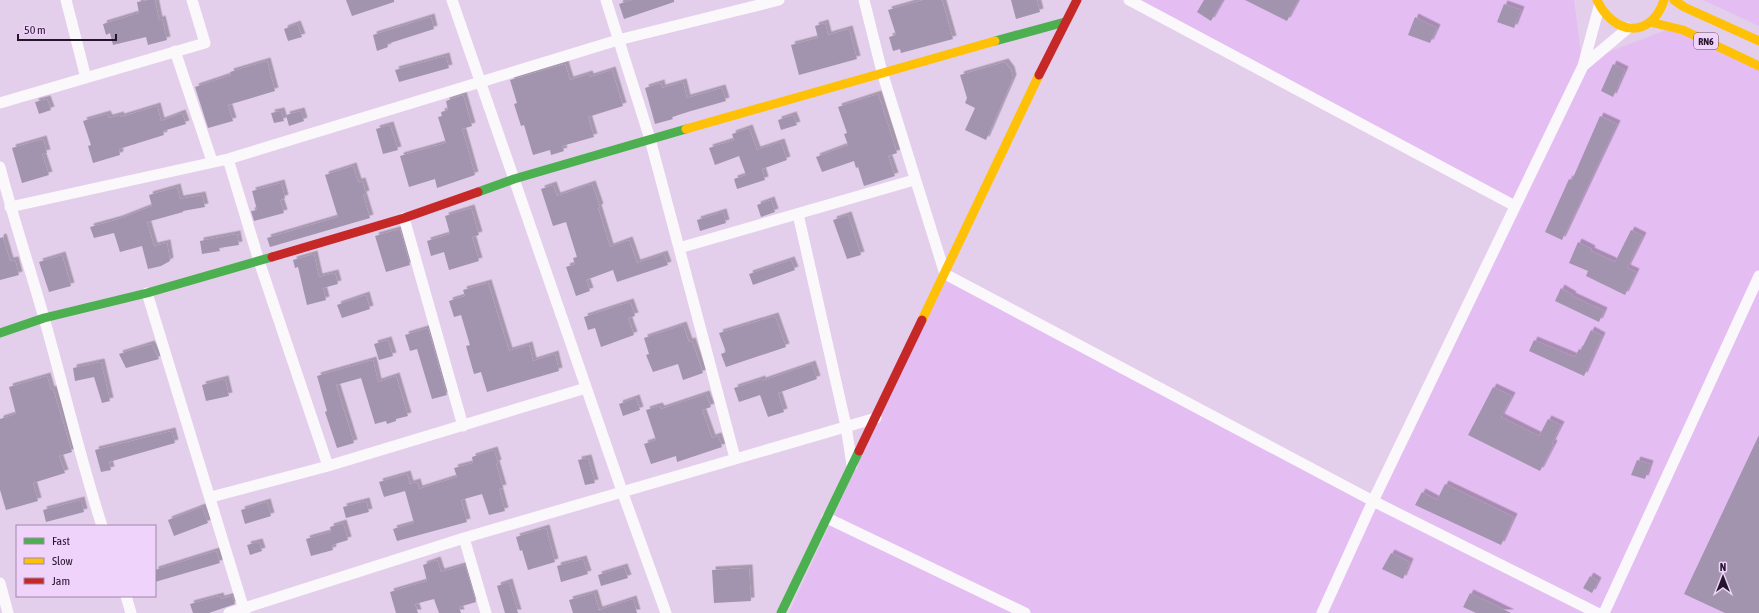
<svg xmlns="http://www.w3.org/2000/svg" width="1759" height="613" font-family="'Asap Condensed',sans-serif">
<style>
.built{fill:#e4bef2}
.building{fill:#a294ae;filter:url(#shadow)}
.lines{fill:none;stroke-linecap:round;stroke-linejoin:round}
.street{stroke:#fbf8fc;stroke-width:11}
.fast{stroke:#4caf50;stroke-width:9}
.slow{stroke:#ffc107;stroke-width:9}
.jam{stroke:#c62828;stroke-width:9}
.labels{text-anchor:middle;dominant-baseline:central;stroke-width:4;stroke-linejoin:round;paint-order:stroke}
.shield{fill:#f0d3fb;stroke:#634e6c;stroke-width:1}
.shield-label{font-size:10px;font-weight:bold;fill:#27152e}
</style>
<defs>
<filter id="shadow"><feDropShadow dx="3.5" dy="-3.5" stdDeviation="0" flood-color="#0004"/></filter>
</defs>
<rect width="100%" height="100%" fill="#e3ceeb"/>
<path class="built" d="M1129,0H1574L1582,62L1677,26L1759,65V613H789L945,274L1373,500L1515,206Z
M1703,0H1759V26Z"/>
<path class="building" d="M149,0H155L159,20L162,19L167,40L148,45L146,37L113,45L110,33L106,35L103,24L139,13L137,2Z
M346,0H394V2L352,16Z
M632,0H674V2L624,19L619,4Z
M923,0H942L953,39L901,53L900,49L893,51L889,37L896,35L888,10Z
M1011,0H1037L1040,12L1016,19Z
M1204,0H1223L1211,21L1197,12Z
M1245,0H1298L1287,21Z
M1504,4L1521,10L1514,28L1497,22Z
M431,17L434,29L387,44L388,47L377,51L373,35Z
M1415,17L1437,28L1430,43L1408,35Z
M825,23L828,35L849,29L857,59L799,75L791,45L818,38L815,26Z
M297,24L302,37L288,41L284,29Z
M446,56L449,68L399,82L395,70Z
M267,61L275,91L228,105L233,121L208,128L195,87L231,75L230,72Z
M1005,62L1011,70L1013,78L986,140L965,130L975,108L965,103L967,98L960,75Z
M565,64L570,80L589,74L590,77L612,70L623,106L588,117L594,137L562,146L564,151L551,155L550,150L533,155L524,125L521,126L514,104L517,103L510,80Z
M1613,64L1625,70L1613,97L1601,91Z
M683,82L687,98L722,88L726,101L691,111L672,117L673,119L655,124L645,88L661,83L662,88Z
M878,94L897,153L888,156L895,176L864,186L858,167L856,168L854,161L822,172L816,157L848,145L844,134L847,133L838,107Z
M463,95L472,126L462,129L475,175L437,188L435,179L409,187L400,156L446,143L438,117L442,116L441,112L448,110L446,101Z
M47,99L51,110L39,114L35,102Z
M157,106L161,121L182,113L186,124L163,131L164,135L119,149L120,155L93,163L88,146L91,145L83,121L107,114L109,118L120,115L121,117Z
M281,111L284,121L274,123L271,113Z
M301,111L304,121L289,126L286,115Z
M793,115L797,125L781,130L778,120Z
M1600,116L1617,124L1562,240L1545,232L1569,179L1572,180Z
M390,125L398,150L383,154L376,129Z
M749,128L757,150L781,142L787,160L762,169L765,180L737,189L734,179L746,175L739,156L715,165L709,148L734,140L732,134Z
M43,139L47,153L42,154L49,175L22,183L12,148Z
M353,166L358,182L362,181L366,194L363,195L370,218L270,247L267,238L338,217L325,175Z
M281,183L285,198L280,200L284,213L254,221L251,211L257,210L252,191Z
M592,184L600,207L598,208L610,247L629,240L637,263L664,254L668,265L617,282L613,270L586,280L590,291L576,296L566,267L575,264L573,258L577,257L566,222L553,226L541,189L553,185L557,196Z
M177,187L180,199L202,195L205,207L183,211V212L147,222L154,246L167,243L170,261L161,266L148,269L142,246L120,252L114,233L94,238L90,227L119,219L152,206L149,195Z
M771,200L775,212L761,217L757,205Z
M471,208L479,235L472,237L479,261L449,270L444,252L431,256L427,241L450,234L445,216Z
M723,212L726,223L700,231L697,220Z
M848,215L861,255L847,259L833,220Z
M400,229L410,265L386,272L375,236Z
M1631,230L1643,236L1627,268L1636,272L1625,295L1586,276L1588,271L1569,263L1578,242L1592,249L1591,251L1615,262Z
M237,234L239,245L219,248L220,251L202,254L200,241Z
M3,237L10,261L15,260L19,275L0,280V238Z
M314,254L319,277L335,273L338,284L323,288L326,300L307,305L298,267L295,268L293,260Z
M62,255L71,286L49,292L39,262Z
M791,260L795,270L753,285L749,274Z
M488,283L509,351L529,345L533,361L555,354L559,371L487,392L481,372L474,374L466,346L470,345L461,315L454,317L449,301L465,296L463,290Z
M1561,288L1573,295L1572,296L1604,311L1599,322L1555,301Z
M366,295L370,309L342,318L337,305Z
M630,302L635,316L628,318L634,335L601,347L595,328L588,330L584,317Z
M775,316L786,347L726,367L721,354L726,352L719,333Z
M683,325L689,342L692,341L703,373L683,380L678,364L653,372L646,355L649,354L644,338Z
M428,328L447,395L432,399L417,349L410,351L405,335Z
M1591,330L1602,336L1584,376L1529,351L1534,340L1575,357L1579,349L1581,350Z
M388,340L393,356L379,360L374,344Z
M151,344L159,359L126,368L119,354Z
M373,360L378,382L396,376L408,416L396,419V421L387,424L386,421L375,424L361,378L336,385L354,443L337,448L325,412L327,411L317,376Z
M101,362L110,401L102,403L94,377L75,381L73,368Z
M812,364L817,379L778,393L784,412L768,417L760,395L739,402L734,388L762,379V381Z
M47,376L51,390L53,389L72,452L59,456L65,473L33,483L38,501L6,510L0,490V419L16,414L9,387Z
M225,379L229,396L206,401L202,385Z
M1493,387L1512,396L1501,417L1539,436L1548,419L1561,425L1552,443L1554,444L1540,471L1468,435Z
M706,394L711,407L702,410L712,438L718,436L722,447L677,462L676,456L651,464L644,444L656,440L646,410L659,406L661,409Z
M636,398L640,410L623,416L619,404Z
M172,431L175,443L109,462L111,470L101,472L95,450Z
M1759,435V613H1725L1684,594Z
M494,450L498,463L496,464L503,488L499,489L505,511L489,515L482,494L461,500L467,522L397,541L393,529L414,523L405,491L384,497L379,482L407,474L410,484L417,482L419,489L457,477L454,468L473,463L472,457Z
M588,458L595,483L585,485L578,460Z
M1637,460L1650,464L1645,479L1631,475Z
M1445,484L1514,517L1501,545L1415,505L1422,492L1437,500Z
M81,500L84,512L46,522L43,510Z
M366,501L369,512L346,518L343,507Z
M267,502L271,516L245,524L241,510Z
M202,507L208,523L174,536L168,520Z
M343,523L348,540L332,545L333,550L311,556L306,539L331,532L330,527Z
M546,528L555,562L528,570L522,550L520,551L516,537Z
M259,542L262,551L250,555L247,545Z
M216,551L220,563L155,582V570Z
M1391,553L1410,562L1403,579L1382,569Z
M583,559L588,574L561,582L557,566Z
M437,560L441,572L465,565L476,602L459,607L461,613H439L434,599L415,604L418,613H396L390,592L427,581L423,565Z
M624,567L628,578L601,586L598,575Z
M749,568L751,601L714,603L712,570Z
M1590,576L1598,581L1592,593L1583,588Z
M509,582L518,613H505L497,586Z
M594,593L599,610L633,599L637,613H573L569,600Z
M1470,593L1511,613H1476L1463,607Z
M220,596L221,599L232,596L235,604L209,613H193L190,604Z"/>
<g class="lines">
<path class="street" d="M66,0L86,78
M452,0L622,491L666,613
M606,0L650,139L735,458
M864,0L882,72L945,274L1373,501L1597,613
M1129,0L1515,206
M175,51L212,161
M1583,66L1628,28
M0,103L205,43L192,0
M228,159L259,261L328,466
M0,167C13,218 30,268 44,318C64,388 80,458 102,526
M10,207L228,159L618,40L779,0
M798,214L846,426L852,465
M404,218L463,426
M679,248L914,180
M147,293L245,613
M211,497L328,466L586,388
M827,518L1025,613
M464,538L486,613
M0,583L8,613
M126,596L131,613
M229,613L464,538L876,418
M1322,613L1373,501L1583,66L1599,7
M1604,613L1759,276"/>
<path class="fast" d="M995,41L1065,22
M478,192L514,179L686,129
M0,333L44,318L147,293L272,257
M781,613L859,451"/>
<path class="slow" d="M1597,0C1613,35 1651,40 1664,0
M1674,0L1684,7L1759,41
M1650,22L1683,30L1759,66
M686,129L995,41
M922,320L1039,75"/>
<path class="jam" d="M1039,75L1077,0
M272,257L404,218L478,192
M859,451L922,320"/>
</g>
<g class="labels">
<rect class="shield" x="1694" y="33" width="24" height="16" rx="3"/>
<g class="shield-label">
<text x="1706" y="41">RN6</text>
</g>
</g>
<rect x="16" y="525" width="140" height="72" fill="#f0d3fb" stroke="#a087a9"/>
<rect x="24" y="538" width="20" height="6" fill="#4caf50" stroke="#a087a9"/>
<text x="52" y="545" font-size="12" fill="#27152e">Fast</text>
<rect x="24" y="558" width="20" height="6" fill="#ffc107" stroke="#a087a9"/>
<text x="52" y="565" font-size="12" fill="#27152e">Slow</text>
<rect x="24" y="578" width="20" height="6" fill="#c62828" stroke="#a087a9"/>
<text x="52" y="585" font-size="12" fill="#27152e">Jam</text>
<g transform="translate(1723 577)" stroke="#f0d3fb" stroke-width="3" paint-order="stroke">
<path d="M0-3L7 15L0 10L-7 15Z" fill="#27152e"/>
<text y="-6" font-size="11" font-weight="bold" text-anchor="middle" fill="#27152e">N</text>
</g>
<path d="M18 34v6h98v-6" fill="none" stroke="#27152e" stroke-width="2"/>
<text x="24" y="34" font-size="12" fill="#27152e" stroke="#f0d3fb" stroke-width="3" paint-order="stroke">50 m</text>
</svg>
